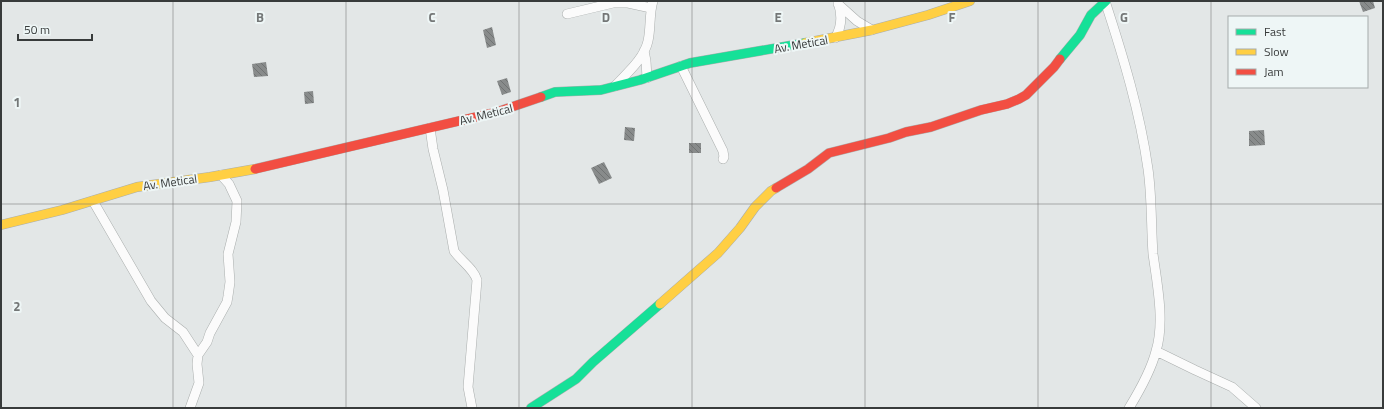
<svg xmlns="http://www.w3.org/2000/svg" width="1384" height="409" font-family="'Titillium Web',sans-serif">
<style>
.building{fill:url(#building-back-hatch)}
.lines{fill:none;stroke-linecap:round;stroke-linejoin:round}
.street-casing{stroke:#aaaead;stroke-width:10}
.fast-casing{stroke:#aaaead;stroke-width:10}
.slow-casing{stroke:#aaaead;stroke-width:10}
.jam-casing{stroke:#aaaead;stroke-width:10}
.street{stroke:#fbfbfb;stroke-width:9}
.fast{stroke:#16e098;stroke-width:9}
.slow{stroke:#ffcf43;stroke-width:9}
.jam{stroke:#f24e42;stroke-width:9}
.grid{fill:none;stroke:#747777;stroke-width:1;stroke-opacity:0.55}
.labels{text-anchor:middle;dominant-baseline:central;stroke-width:4;stroke-linejoin:round;paint-order:stroke}
.street-label{font-size:12px;fill:#383b3b;stroke:#eef6f6}
.grid-label{font-size:13px;text-anchor:middle;font-weight:bold;fill:#747777;stroke:#eef6f6;stroke-width:4;stroke-linejoin:round;paint-order:stroke}
</style>
<defs>
<pattern id="building-back-hatch" width="6" height="6" patternUnits="userSpaceOnUse"><rect width="6" height="6" fill="#888b8b"/><path d="M-1 5l2 2M0 0l6 6M5-1l2 2" fill="none" stroke="#707373"/></pattern>
</defs>
<rect width="100%" height="100%" fill="#e3e7e7"/>
<path class="building" d="M1359,1H1373L1375,8L1363,12Z
M492,27L496,45L487,48L483,30Z
M266,62L268,76L254,77L252,64Z
M507,78L511,92L502,95L497,81Z
M313,91L314,103L305,104L304,92Z
M625,127L635,128L634,141L624,140Z
M1264,130L1265,145L1249,146V131Z
M689,143H701V153H689Z
M604,162L612,178L599,184L591,168Z"/>
<g class="lines">
<defs>
<path id="street" d="M1105,1C1123,56 1140,112 1148,169C1152,197 1151,226 1153,254C1157,283 1165,322 1156,351C1151,371 1140,390 1129,408
M838,4L857,21L872,30
M567,14L613,3H628L651,8
M835,38C842,27 842,14 838,2
M644,51L646,61L647,78
M681,66L723,151L724,157L723,159
M615,86C627,73 644,59 648,41C651,28 649,14 653,1
M430,128L433,149L443,190L454,251C461,261 474,269 477,280L468,387L472,408
M93,201L151,301L165,318L183,332L198,355
M1156,351L1195,370L1232,387L1256,408
M190,408L199,383L197,364L198,355L207,342L210,333L227,302L228,296L230,282L228,254L236,222L237,201L229,184L221,175"/>
<path id="fast" d="M1060,59L1080,35L1091,15L1106,1
M541,97L555,92L601,90L640,80L690,63L805,43
M531,408L576,379L593,362L660,304"/>
<path id="slow" d="M805,43L872,30L928,15L970,1
M1,225L62,210L137,187L210,177L255,169
M660,304L718,253L740,228L755,207L771,191L776,188"/>
<path id="jam" d="M255,169L497,112L541,97
M776,188L808,169L829,153L889,138L906,132L931,127L981,110L1007,104L1019,99L1026,95L1054,67L1060,59"/>
</defs>
<use href="#street" class="street-casing"/>
<use href="#fast" class="fast-casing"/>
<use href="#slow" class="slow-casing"/>
<use href="#jam" class="jam-casing"/>
<use href="#street" class="street"/>
<use href="#fast" class="fast"/>
<use href="#slow" class="slow"/>
<use href="#jam" class="jam"/>
</g>
<path class="grid" d="M173,1V408M346,1V408M519,1V408M692,1V408M865,1V408M1038,1V408M1211,1V408M1,204H1383"/>
<g class="labels">
<g class="street-label">
<text transform="translate(801 44) rotate(-10)">Av. Metical</text>
<text transform="translate(486 114) rotate(-14)">Av. Metical</text>
<text transform="translate(170 182) rotate(-8)">Av. Metical</text>
</g>
</g>
<g class="grid-label">
<text x="260" y="22">B</text>
<text x="432" y="22">C</text>
<text x="606" y="22">D</text>
<text x="778" y="22">E</text>
<text x="952" y="22">F</text>
<text x="1124" y="22">G</text>
<text x="17" y="107">1</text>
<text x="17" y="311">2</text>
</g>
<rect width="1384" height="409" fill="none" stroke="#383b3b" stroke-width="4"/>
<rect x="1228" y="16" width="140" height="72" fill="#eef6f6" stroke="#a5abab"/>
<rect x="1236" y="29" width="20" height="6" fill="#16e098" stroke="#a5abab"/>
<text x="1264" y="36" font-size="12" fill="#383b3b">Fast</text>
<rect x="1236" y="49" width="20" height="6" fill="#ffcf43" stroke="#a5abab"/>
<text x="1264" y="56" font-size="12" fill="#383b3b">Slow</text>
<rect x="1236" y="69" width="20" height="6" fill="#f24e42" stroke="#a5abab"/>
<text x="1264" y="76" font-size="12" fill="#383b3b">Jam</text>
<path d="M18 34v6h74v-6" fill="none" stroke="#383b3b" stroke-width="2"/>
<text x="24" y="34" font-size="12" fill="#383b3b" stroke="#eef6f6" stroke-width="3" paint-order="stroke">50 m</text>
</svg>
